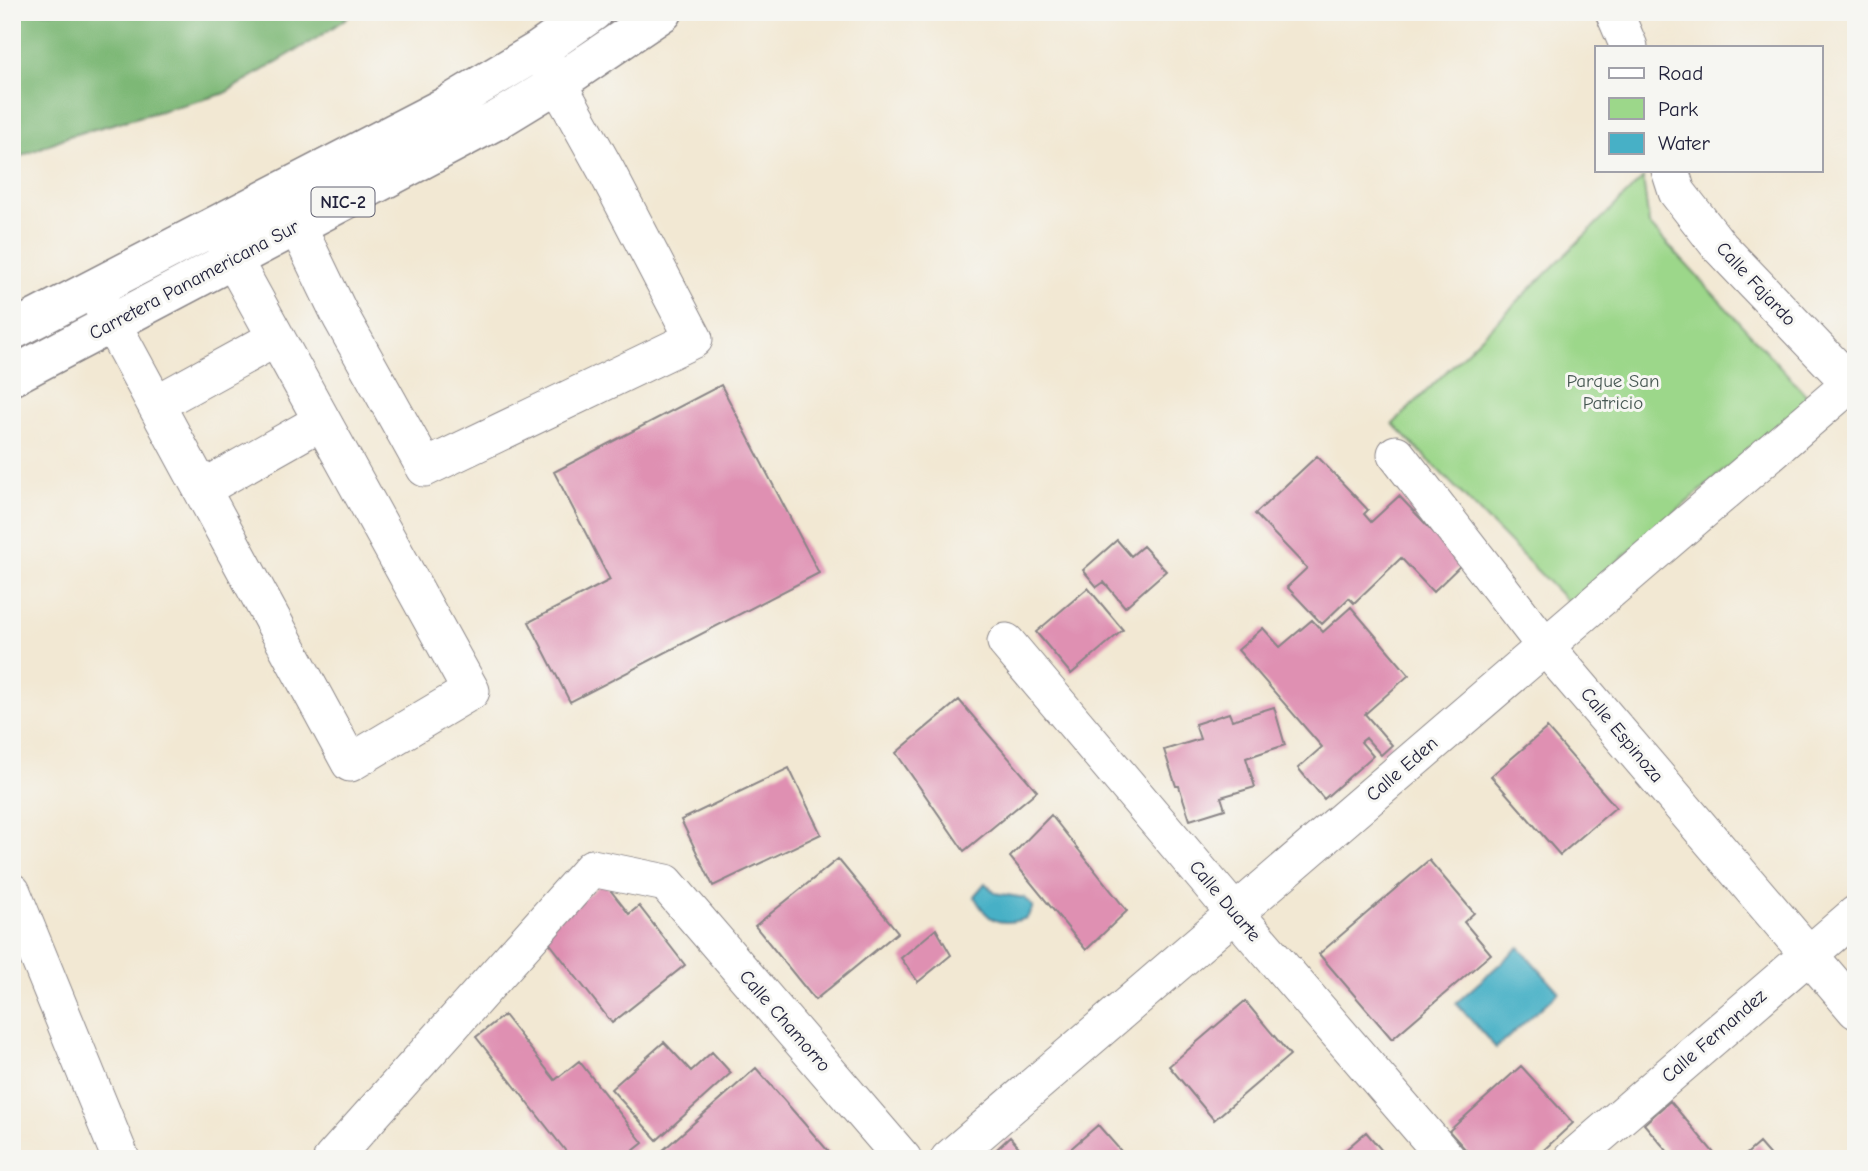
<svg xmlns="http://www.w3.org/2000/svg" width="1868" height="1171" font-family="'Comic Neue',sans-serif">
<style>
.green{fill:#9cd78a;stroke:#5f7c62;stroke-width:2}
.forest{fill:#7db876;stroke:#506d58;stroke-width:2}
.water{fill:#47b0c6;stroke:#346980;stroke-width:2}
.building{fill:#df90b2}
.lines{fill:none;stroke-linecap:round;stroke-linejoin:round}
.minor-casing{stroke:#8a8587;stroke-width:39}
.highway-casing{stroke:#8a8587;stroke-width:41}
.minor{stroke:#fff;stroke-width:37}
.highway{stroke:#fff;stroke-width:38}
.labels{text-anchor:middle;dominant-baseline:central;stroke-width:6;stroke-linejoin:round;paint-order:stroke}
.shield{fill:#f6f6f2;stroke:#626272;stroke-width:2}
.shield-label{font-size:18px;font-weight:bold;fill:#22223b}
.street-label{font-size:19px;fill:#22223b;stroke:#f6f6f2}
.park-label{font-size:19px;fill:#475853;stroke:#f6f6f2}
</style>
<rect width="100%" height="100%" fill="#f6f6f2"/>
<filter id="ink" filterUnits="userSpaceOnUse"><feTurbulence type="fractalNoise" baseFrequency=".0143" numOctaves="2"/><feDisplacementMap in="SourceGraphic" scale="14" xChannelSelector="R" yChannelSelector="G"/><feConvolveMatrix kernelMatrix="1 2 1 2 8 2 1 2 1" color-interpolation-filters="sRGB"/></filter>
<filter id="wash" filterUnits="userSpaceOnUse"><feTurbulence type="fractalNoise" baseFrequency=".00686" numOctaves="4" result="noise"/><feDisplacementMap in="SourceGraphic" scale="28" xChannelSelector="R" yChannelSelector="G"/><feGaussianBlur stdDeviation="1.57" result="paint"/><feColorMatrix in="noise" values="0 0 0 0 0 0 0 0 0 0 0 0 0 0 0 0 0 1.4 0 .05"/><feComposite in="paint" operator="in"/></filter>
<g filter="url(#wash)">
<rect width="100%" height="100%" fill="#f2e8d3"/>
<path class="green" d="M1643,178L1649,224L1809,398L1569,603L1393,424Z"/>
<path class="forest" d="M12,12H355L322,35L223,94L69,136L12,160Z"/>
<path class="water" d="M985,883L995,893L1025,898L1033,907L1027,918C998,927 988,922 974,896Z
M1519,947L1559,992L1496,1048L1456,1003Z"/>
<g id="blocks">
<path class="building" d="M721,385L819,573L570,702L529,622L610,580L554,472Z
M1317,456L1368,510L1364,514L1371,522L1399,496L1463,563L1433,592L1401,558L1354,603L1349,598L1322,624L1287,587L1307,568L1255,514Z
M1117,540L1131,556L1143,546L1166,571L1125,607L1104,582L1097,587L1083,570Z
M1088,588L1123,630L1071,674L1036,632Z
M1351,607L1409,675L1365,714L1392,745L1381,755L1366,738L1361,742L1373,756L1324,799L1298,768L1322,747L1238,650L1263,628L1280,647L1312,620L1323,632Z
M959,700L1037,791L964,851L896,753Z
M1274,707L1285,745L1246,758L1255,787L1221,797L1225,809L1190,820L1179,786H1176L1164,750L1200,739L1195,724L1229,713L1232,720Z
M1547,728L1616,807L1560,855L1491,776Z
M789,768L821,834L713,886L681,820Z
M1051,815L1127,911L1086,950L1010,857Z
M838,859L898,932L815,1000L755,926Z
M1429,860L1474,913L1464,922L1491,954L1392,1039L1319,954Z
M604,882L629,914L639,906L685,965L612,1023L541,932Z
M936,929L951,955L918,982L901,958Z
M1245,1001L1290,1055L1214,1120L1169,1066Z
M504,1015L555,1080L579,1061L643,1143L628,1155L632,1159H572L476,1037Z
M664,1042L691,1071L712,1052L731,1073L657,1140L611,1089Z
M1521,1066L1573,1123L1534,1159H1474L1449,1131Z
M756,1068L835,1159H653Z
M1670,1101L1719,1159H1674L1644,1124Z
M1098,1125L1128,1159H1059Z
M1366,1132L1389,1159H1335Z
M1010,1137L1029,1159H986Z
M1759,1143L1773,1159H1741Z"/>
</g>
</g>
<g filter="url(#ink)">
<use href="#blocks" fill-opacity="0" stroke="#8a8587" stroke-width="2"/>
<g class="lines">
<defs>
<path id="minor" d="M1614,12L1629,47
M1670,170L1677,192L1720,247L1856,389
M284,199L341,317L425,468L694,339L607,172L543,57
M97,296L350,763L471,691L218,232
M156,404L276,338
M1396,454L1545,646L1856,1010
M202,489L322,421
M1006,642L1235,913L1447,1159
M12,892L121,1159
M332,1159L592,868L666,883L903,1159
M949,1159L1856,379
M1572,1159L1856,914"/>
<path id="highway" d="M12,331L446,106L539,50L593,12
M12,376L499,119L558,83L663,12"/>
</defs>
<use href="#minor" class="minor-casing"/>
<use href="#highway" class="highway-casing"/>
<use href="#minor" class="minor"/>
<use href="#highway" class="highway"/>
</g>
</g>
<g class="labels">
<rect class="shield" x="311.5" y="187.5" width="63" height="29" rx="5"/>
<g class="shield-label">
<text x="343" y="202">NIC-2</text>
</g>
<g class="street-label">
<text transform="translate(194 280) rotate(-28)">Carretera Panamericana Sur</text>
<text transform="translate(1756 284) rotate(47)">Calle Fajardo</text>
<text transform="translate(1622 735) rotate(50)">Calle Espinoza</text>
<text transform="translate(1402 769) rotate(-41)">Calle Eden</text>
<text transform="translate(1225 901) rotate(50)">Calle Duarte</text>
<text transform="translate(785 1021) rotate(49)">Calle Chamorro</text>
<text transform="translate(1714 1036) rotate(-41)">Calle Fernandez</text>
</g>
<g class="park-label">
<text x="1613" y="381">Parque San<tspan x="1613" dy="22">Patricio</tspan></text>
</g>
</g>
<rect width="1868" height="1171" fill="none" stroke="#f6f6f2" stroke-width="42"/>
<rect x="1595" y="46" width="228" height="126" fill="#f6f6f2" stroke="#a1a1a9" stroke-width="2"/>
<rect x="1609" y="68" width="35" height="10" fill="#ffffff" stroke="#a1a1a9" stroke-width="2"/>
<text x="1658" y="80" font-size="21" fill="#22223b">Road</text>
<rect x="1609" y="98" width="35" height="21" fill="#9cd78a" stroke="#a1a1a9" stroke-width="2"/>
<text x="1658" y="116" font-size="21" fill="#22223b">Park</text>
<rect x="1609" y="133" width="35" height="21" fill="#47b0c6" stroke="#a1a1a9" stroke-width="2"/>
<text x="1658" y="150" font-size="21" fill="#22223b">Water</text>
</svg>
